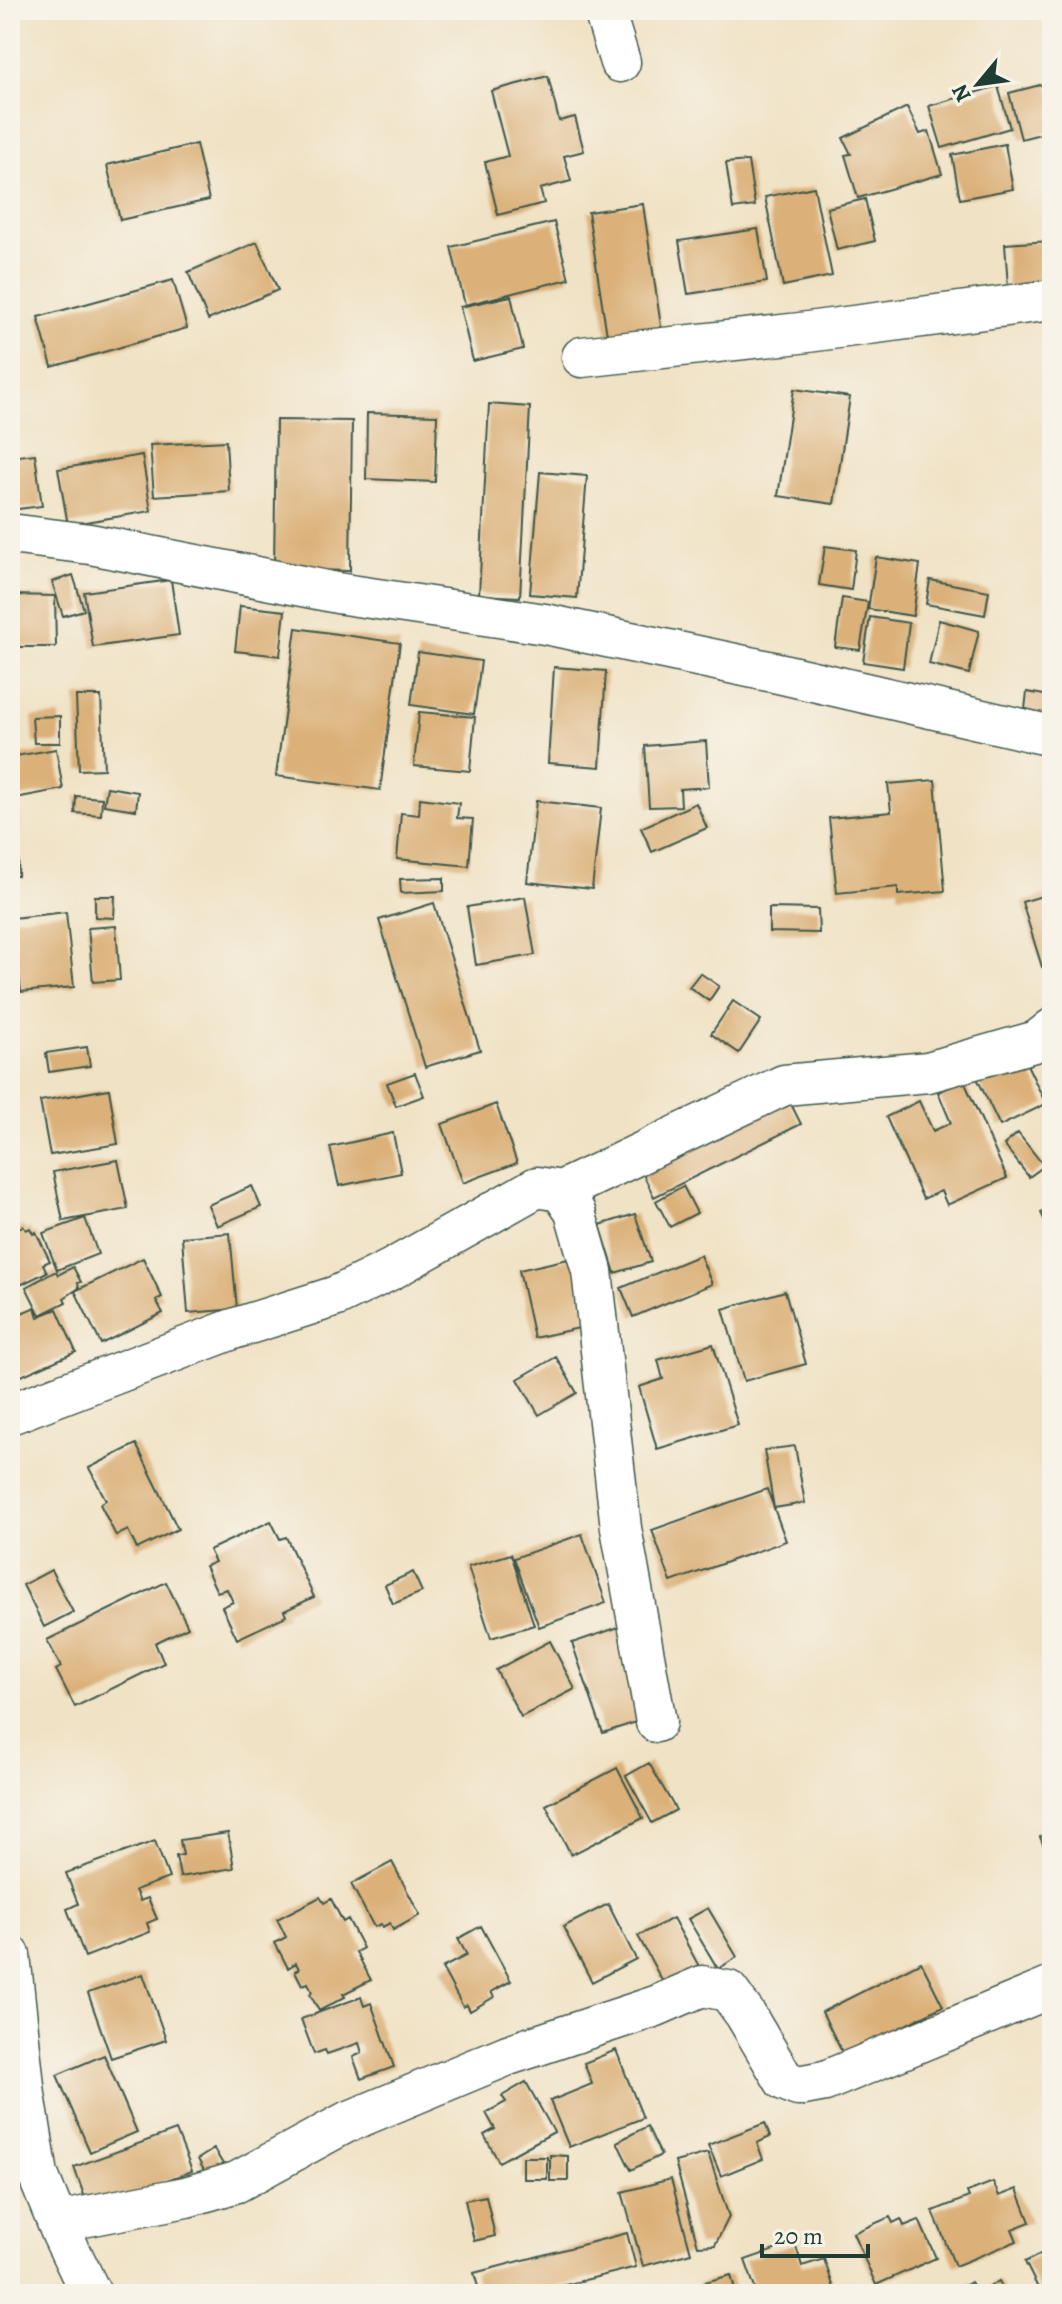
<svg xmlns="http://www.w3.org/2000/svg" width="1062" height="2304" font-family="Alegreya,serif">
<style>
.building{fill:#dbb179}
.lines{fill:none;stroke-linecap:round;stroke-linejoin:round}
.street-casing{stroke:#3e564a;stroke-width:43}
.street{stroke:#fff;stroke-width:40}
</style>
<rect width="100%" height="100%" fill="#f7f3e8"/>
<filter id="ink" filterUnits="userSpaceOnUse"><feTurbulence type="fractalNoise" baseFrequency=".0125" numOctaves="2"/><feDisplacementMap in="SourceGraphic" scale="16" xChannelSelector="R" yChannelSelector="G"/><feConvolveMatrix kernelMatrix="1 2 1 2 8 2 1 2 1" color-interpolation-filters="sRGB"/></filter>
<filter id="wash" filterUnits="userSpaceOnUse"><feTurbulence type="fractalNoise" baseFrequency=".006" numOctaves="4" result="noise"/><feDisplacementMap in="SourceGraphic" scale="32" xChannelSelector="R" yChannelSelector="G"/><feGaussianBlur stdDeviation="1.8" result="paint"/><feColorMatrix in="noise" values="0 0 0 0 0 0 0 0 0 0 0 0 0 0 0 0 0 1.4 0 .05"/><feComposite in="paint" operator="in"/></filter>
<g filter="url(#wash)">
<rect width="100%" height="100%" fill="#f0e2c5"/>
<g id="blocks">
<path class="building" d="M548,76L559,121L575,117L584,151L564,156L571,181L540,189L544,203L498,215L485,162L508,156L491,91Z
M1048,83L1052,96V131L1021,139L1009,93Z
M998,86L1010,128L942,148L929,106Z
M907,107L920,134L929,131L942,174L858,198L845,155L851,154L843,138Z
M196,144L209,200L120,220L107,165Z
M1005,144L1013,189L960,199L952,155Z
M748,161L755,206L733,209L726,163Z
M814,187L832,276L783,286L765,197Z
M865,199L875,241L837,250L827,208Z
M643,204L662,333L608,342L588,212Z
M554,222L569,279L465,305L451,247Z
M758,229L767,282L688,294L679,241Z
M1052,241V298L1009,301L1005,244Z
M257,242L278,290L208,320L188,272Z
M173,280L187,328L52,367L38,317Z
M511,296L523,349L473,361L460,307Z
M794,389L850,397L834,504L778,496Z
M489,404L530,407L520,597L479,595Z
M367,413L437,415L435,482L366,479Z
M276,420L352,421L350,571L274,569Z
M226,441L229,491L154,496L150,445Z
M35,454L42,506L10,510V457Z
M142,455L151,511L68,525L58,469Z
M540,472L587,476L577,598L530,594Z
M825,546L856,550L851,590L819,585Z
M876,557L920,564L913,616L868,609Z
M73,575L84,610L63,616L52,582Z
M171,580L179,635L93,647L84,592Z
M930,580L989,591L985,615L926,604Z
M10,595L55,596L56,647H10Z
M842,598L868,602L860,650L835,647Z
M240,606L285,611L280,656L235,651Z
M870,617L909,623L903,668L863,662Z
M939,620L979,631L969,674L929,664Z
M296,628L400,643L380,790L276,776Z
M418,652L481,661L474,714L411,705Z
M554,667L606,671L600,767L548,763Z
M1027,692L1050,696L1046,721L1024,718Z
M76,696H101L104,769L79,770Z
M419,712L475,717L470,771L414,766Z
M60,716V743H34L32,717Z
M706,741L709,787L680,789L681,806L649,807L645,746Z
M56,749L63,789L10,799V757Z
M935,780L945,891L898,895V887L837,893L829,818L891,812L888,784Z
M107,787L138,792L136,810L104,805Z
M76,796L102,798L101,815L75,813Z
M420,798L459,803L457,818L473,819L469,866L397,859L401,813L419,815Z
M536,801L601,808L592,889L527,882Z
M696,803L707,828L652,852L641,828Z
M10,811L20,812L18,876L10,875Z
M444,878V891L401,893L400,879Z
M1052,893V964L1042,967L1022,902Z
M95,896H115L114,918L95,917Z
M525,897L535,955L476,965L467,907Z
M434,903L480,1050L425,1067L379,920Z
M769,908L818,909L819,933L769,932Z
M66,912L74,987L21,992L13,918Z
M116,926L120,980L93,982L88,928Z
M700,973L719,986L709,1001L689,987Z
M733,1001L761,1020L739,1053L711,1034Z
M87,1047L90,1066L49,1072L46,1053Z
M1021,1052L1046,1104L1000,1126L975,1074Z
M415,1073L424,1096L396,1106L387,1083Z
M964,1081L1007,1178L947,1205L941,1191L923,1199L886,1117L919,1101L933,1131L951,1123L938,1092Z
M109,1089L118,1144L50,1155L40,1101Z
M788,1098L801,1124L654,1197L641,1170Z
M496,1104L517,1163L463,1183L442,1124Z
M393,1133L401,1173L339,1186L330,1147Z
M1018,1133L1044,1166L1029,1177L1004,1145Z
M118,1160L128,1209L63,1221L53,1172Z
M252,1186L261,1207L217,1226L208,1205Z
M683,1186L697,1213L670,1227L656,1201Z
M1052,1207V1234L1041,1213Z
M635,1214L651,1262L615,1273L600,1225Z
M85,1218L98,1254L57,1270L43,1233Z
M23,1226L26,1230L30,1228L33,1234L36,1232L50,1261L43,1264L47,1272L10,1290V1232Z
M230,1233L237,1309L188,1313L182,1237Z
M700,1255L712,1284L633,1317L621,1288Z
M143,1258L162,1297L156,1300L163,1313L101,1344L75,1291Z
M573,1258L588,1326L534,1338L519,1270Z
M73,1267L81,1282L78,1283L79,1288L64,1298L66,1302L40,1315L26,1287L56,1271L58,1275Z
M785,1291L806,1364L744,1381L723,1309Z
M35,1307L38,1317L57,1309L76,1352L10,1381V1318Z
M713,1344L738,1425L657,1449L639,1387L663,1379L658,1360Z
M556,1357L577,1393L539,1415L518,1379Z
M136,1444L178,1529L137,1549L128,1530L116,1536L100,1504L106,1500L89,1468Z
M795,1446L805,1503L774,1508L764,1450Z
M767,1489L786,1541L671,1582L652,1530Z
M271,1521L280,1539L286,1537L314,1597L284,1611L286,1616L237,1639L222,1607L233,1602L227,1589L217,1592L205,1566L215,1562L209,1550Z
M582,1534L606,1603L539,1627L514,1558Z
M511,1554L534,1625L491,1638L468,1567Z
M51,1570L73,1612L44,1627L23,1585Z
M413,1572L422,1592L393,1604L385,1585Z
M166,1582L188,1627L155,1643L164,1663L75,1707L56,1670L61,1667L47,1640Z
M619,1627L651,1717L603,1733L572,1643Z
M550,1641L575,1689L521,1717L496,1670Z
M649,1763L676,1810L652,1823L626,1776Z
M617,1768L643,1818L571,1855L546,1805Z
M1052,1831V1865L1040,1837Z
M228,1833L234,1868L180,1877L176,1856L183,1855L180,1840Z
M155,1841L169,1878L135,1890L140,1901L148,1898L157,1919L147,1923L150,1932L85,1957L67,1909L78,1904L66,1873Z
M392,1862L420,1915L393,1930L390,1923L382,1927L381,1924L374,1927L351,1884Z
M320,1897L324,1903L331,1899L343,1922L348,1919L363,1948L356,1952L371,1980L343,1994L345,1997L319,2011L310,1994L312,1992L308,1983L302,1985L295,1971L299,1969L296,1963L288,1968L275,1943L286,1937L277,1919Z
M608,1904L636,1959L592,1982L563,1927Z
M708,1908L737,1957L718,1969L688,1919Z
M673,1918L702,1972L667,1990L638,1936Z
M481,1926L511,1981L491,1992L494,1997L470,2011L467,2005L463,2007L442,1968L467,1955L458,1939Z
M921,1962L943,2006L844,2056L822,2012Z
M143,1974L166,2040L111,2058L88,1993Z
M361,1997L364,2006L371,2003L394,2067L361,2079L353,2057L362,2053L359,2043L327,2054L325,2050L314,2054L301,2019Z
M616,2050L643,2118L569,2147L550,2101L592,2084L584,2063Z
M104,2055L137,2132L90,2152L57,2075Z
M526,2082L554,2132L499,2162L484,2135L495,2129L486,2113L506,2102L502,2096Z
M765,2123L770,2137L757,2143L763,2159L721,2176L708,2145Z
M647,2126L661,2155L631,2170L617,2142Z
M176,2130L192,2171L89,2209L74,2167Z
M214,2149L224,2166L207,2176L198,2159Z
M708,2153L729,2217L715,2245L698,2246L675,2162Z
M550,2155L568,2156V2181H550Z
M523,2157H547V2179H523Z
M671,2179L691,2253L643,2266L622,2192Z
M993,2182L999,2196L1017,2189L1030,2222L1012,2229L1017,2241L955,2266L933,2211L969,2197L967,2192Z
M486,2196L495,2236L474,2241L465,2200Z
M890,2217L893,2223L901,2219L904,2226L919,2220L936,2258L876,2285L853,2233Z
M627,2233L636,2267L530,2294H480L474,2273Z
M795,2243L802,2266L824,2259L835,2291L826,2294H757L745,2260Z
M1052,2248V2294H1041L1025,2262Z
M731,2275L736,2294H701L698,2284Z
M999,2281L1006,2294H951L971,2282L978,2293Z"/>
</g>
</g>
<g filter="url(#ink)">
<use href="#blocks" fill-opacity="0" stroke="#3e564a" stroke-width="2"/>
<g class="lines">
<defs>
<path id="street" d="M604,10L620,62
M582,357L800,333L1052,300
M10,534L90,544L337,593L545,624L778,673L1052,736
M561,1191L784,1085L928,1072L1037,1041L1052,1029
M10,1414L233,1329L337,1296L392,1269L537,1187L561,1191L575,1212L592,1271L621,1528L656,1722
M10,1955L25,2095L38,2175L62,2234L91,2294
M57,2222L186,2197L237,2182L345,2123L508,2055L656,2006L702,1986L728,1991L745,2014L784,2080L798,2086L825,2081L1052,1987"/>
</defs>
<use href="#street" class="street-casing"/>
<use href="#street" class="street"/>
</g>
</g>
<rect width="1062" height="2304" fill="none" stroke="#f7f3e8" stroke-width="40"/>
<g transform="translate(978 84) rotate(241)" stroke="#f7f3e8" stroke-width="6" paint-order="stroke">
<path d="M0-6L14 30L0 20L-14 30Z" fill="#1f3d34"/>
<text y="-12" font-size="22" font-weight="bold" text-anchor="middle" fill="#1f3d34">N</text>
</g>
<path d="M762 2244v12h106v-12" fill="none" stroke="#1f3d34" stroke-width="4"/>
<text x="774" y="2244" font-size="24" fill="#1f3d34" stroke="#f7f3e8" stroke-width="6" paint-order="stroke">20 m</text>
</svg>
